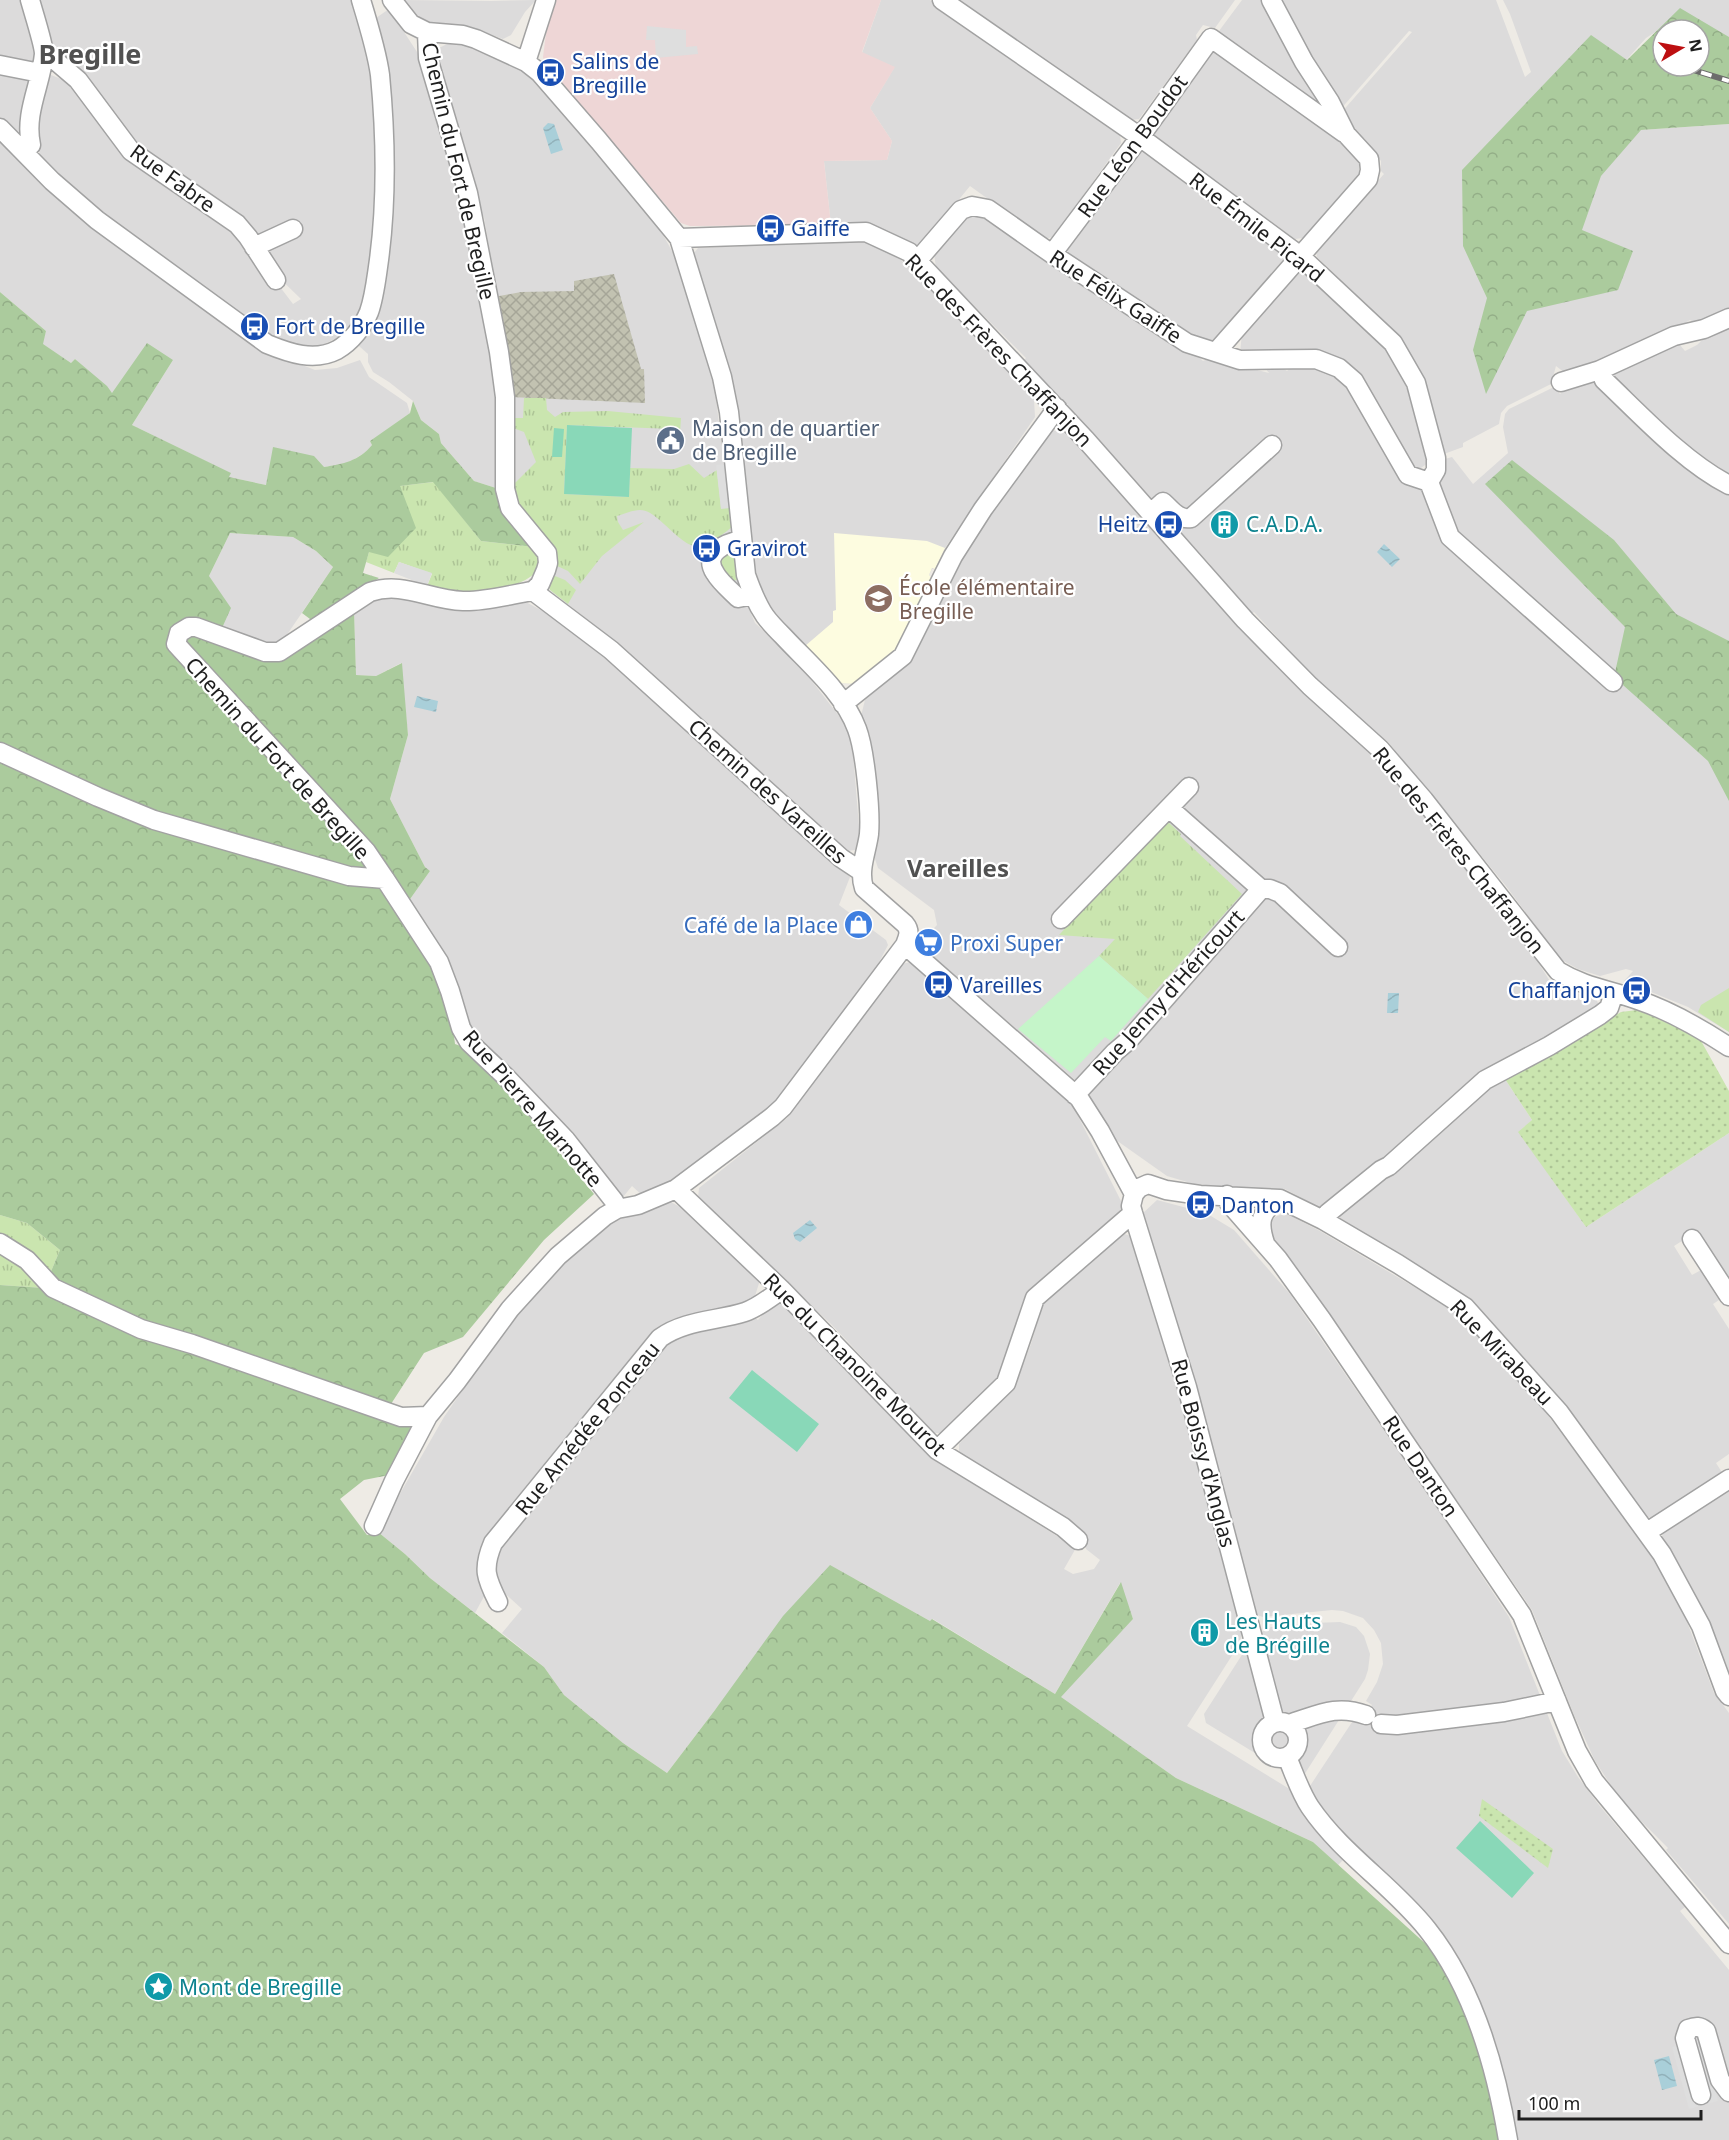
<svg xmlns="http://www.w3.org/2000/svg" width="1729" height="2140" font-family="'Noto Sans',sans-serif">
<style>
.residential{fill:#dcdbdb}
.commercial{fill:#eed6d6}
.education{fill:#fdfce0}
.construction{fill:url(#construction-cross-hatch)}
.grass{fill:url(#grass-tufts)}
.forest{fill:url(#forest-crowns);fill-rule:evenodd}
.park{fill:#c5f5c9}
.garden{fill:url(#garden-dots)}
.pitch{fill:#89d8b8}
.parking{fill:#dedede}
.water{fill:url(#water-waves)}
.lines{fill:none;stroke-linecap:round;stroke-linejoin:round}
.minor-casing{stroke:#a2a2a2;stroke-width:21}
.minor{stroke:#fff;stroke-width:18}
.rail-casing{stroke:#6c6c6c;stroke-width:6}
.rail{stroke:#fff;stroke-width:4;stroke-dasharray:11;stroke-linecap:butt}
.labels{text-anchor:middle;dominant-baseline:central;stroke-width:4.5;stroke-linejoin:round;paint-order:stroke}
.transit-label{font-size:21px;fill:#164399;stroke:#fff;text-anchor:start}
.street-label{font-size:21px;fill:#1e1e1e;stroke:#fff}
.service-label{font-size:21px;fill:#4e5e75;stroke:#fff;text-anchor:start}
.culture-label{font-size:21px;fill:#0d838f;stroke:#fff;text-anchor:start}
.education-label{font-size:21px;fill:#785e54;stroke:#fff;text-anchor:start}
.shop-label{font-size:21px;fill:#366cbe;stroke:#fff;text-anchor:end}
.quarter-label{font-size:24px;font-weight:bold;fill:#515151;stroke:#fff}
.district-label{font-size:27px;font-weight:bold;fill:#515151;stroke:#fff}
</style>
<defs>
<pattern id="construction-cross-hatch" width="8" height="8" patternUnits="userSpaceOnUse" patternTransform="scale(1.5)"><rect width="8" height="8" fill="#c2c2b1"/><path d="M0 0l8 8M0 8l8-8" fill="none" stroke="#a6a698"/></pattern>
<pattern id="grass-tufts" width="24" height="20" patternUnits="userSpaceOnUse" patternTransform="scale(1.5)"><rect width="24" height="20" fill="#cae5af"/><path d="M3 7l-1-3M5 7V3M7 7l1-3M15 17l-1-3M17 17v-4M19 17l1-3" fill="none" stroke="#adc496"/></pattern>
<pattern id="forest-crowns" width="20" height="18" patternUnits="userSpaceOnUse" patternTransform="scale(1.5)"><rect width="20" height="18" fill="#abcb9d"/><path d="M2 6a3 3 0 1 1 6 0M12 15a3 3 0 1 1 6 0" fill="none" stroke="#93ae87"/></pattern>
<pattern id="garden-dots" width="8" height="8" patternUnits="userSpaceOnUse" patternTransform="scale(1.5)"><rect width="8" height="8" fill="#cae5af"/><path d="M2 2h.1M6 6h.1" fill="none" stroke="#adc496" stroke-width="1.8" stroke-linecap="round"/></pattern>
<pattern id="water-waves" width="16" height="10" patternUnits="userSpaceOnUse" patternTransform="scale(1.5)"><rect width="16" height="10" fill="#a9cfd9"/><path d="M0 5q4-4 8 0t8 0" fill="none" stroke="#91b1ba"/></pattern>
</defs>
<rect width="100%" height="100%" fill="#eeebe5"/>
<path class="residential" d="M0,0H24L33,33L37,68L0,62Z
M37,0H356L373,74L378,157L376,242L363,300L352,329L348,327L339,337L320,346H302L282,340L242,319L123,234L84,203L54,172L42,158L31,134L35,106L42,78L51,75L79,86L92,105L91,107L107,131L124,151L185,199H191L236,229L293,304L301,299L268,267L248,231L237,220L145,154L136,146L122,128L120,130L81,76L79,77L50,46Z
M401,0L491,1L536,0L525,12L511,35L503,39L469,26L435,25L422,21L414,16Z
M881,0H930L1120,135L1121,143L1053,237L1044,239L970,186L921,246L831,225L824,161L887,160L892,141L870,108L894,68L862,53Z
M955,0H1235L1215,28L1203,25L1196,35L1197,40L1139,119L1131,120L1046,60L1044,61Z
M1242,0H1264L1326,101L1319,110L1224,41L1219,31Z
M1279,0H1496L1525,77L1531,72L1510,14L1503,0H1729V50L1707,28L1666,25L1646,38L1596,94L1641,130L1729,124V310L1695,323L1690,320L1675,329L1569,376L1556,366L1551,384L1507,406L1501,413L1499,424L1463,443V447L1444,454L1424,379L1400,337L1317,257L1316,250L1384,174L1381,171V161L1364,138L1360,141L1340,114L1412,32L1409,31L1339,111Z
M389,9L419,55L462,200L498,370L499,489L474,481L441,443L439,434L421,420L413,401L389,382L373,372L368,362V354L359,346L368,329L384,259L373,20Z
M459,43L466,44L527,72L657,224L677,260L715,389L737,580L755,623L767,634L769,632L804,671L843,721L852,740L860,839L856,850L846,851L704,721L701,723L685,704L602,631L550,590L549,586L552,578L510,491L514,398L484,217L482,215L435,59L439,48L447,44Z
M1219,50L1346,143L1359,161V175L1303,238L1295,239L1155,137L1153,130L1211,51Z
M0,66L33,75L25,145L0,118Z
M0,137L225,324L292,361L315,370L337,368L360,360L369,377L407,403L410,413L371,441L372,445L366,452L348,463L324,467L266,485L229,477L230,473L132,425L173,360L112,393L75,359L71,363L42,344L46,331L0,292Z
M1144,152L1283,253L1284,259L1212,341L1188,336L1068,257L1067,247L1137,153Z
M975,216L991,221L1191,354L1197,355L1203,361L1210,358L1269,373L1265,368L1284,369L1287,371L1296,362L1339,371L1421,480L1446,465L1445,459L1452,457L1473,484L1508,453L1503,427L1505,414L1509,409L1554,387L1560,394L1572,382L1675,339L1685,351L1697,345L1707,335L1729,326V1032L1688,1007L1624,981L1633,971L1626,969L1600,976L1578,969L1560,959L1506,886L1388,742L1316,680L1254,612L1250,615L1209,563L1130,476L1022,362L1026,358L936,268L934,253L964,219Z
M864,241L894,253L1020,379L1034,400L1035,417L945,548L935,569H932L929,575L931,577L896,650L855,684L840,683L772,611L756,580L732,383L694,253L698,248Z
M1297,271H1305L1387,349L1407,386L1428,463L1415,472L1349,370L1240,353L1242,333Z
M1064,430L1157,534L1376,755L1525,942L1562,1000L1577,993L1596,999L1601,1009L1437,1114L1324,1210L1285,1189L1282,1191L1194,1184L1167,1176L1116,1140L1082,1086L924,949L923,939L937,925L934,910L878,868L873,853L878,844L879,832L870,735L861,716L865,700L909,663L955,569L978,533L1049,431Z
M230,533L293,537L316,551L333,567L280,645L253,641L222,628L209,576Z
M401,596L524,601L563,622L598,649L850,877L839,905L886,940L888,945L875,970L776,1103L691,1171L644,1197L632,1186L623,1197L574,1133L516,1080L474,1036L408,902L430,871L425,867L390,799L408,735L401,663L376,676L356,675L354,610L370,602L384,597Z
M910,962L1072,1104L1122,1203L1120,1213L1027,1294L1000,1380L943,1433H934L831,1324L698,1198L699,1188L787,1118L902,964Z
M1503,1076L1532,1120L1519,1132L1586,1227L1729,1133V1282L1696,1232L1674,1246L1692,1275L1703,1269L1722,1298L1713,1304L1729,1329V1454L1716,1463L1725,1477L1658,1519L1647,1517L1555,1392L1477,1306L1332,1213Z
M1157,1200L1206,1213L1234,1230L1290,1294L1434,1503L1509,1617L1562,1751L1578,1777L1599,1805L1685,1907L1680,1911L1729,1970V2140H1514L1478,2010L1308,1789L1358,1713L1364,1717L1372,1705L1366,1701L1377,1682L1383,1664L1381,1643L1374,1630L1363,1618L1343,1611L1332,1610L1263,1617L1257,1615L1201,1404L1142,1214Z
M669,1201L682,1208L691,1215L760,1280L755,1296L750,1302L683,1320L499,1526L487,1591L475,1613L430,1578L405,1554L378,1532L444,1417L513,1317L562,1264L607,1224Z
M1285,1213L1320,1231L1463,1316L1532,1394L1647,1548L1681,1606L1714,1693L1729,1713V1924L1666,1850L1668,1848L1622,1802L1595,1761L1574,1715L1532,1610L1301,1274L1270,1236L1268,1226L1275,1217Z
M1124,1234L1132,1236L1188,1421L1242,1630L1240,1643L1187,1726L1309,1801L1351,1852L1338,1865L1313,1842L1176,1778L1060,1697L1133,1619L1120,1583L1055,1694L933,1619L930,1621L855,1579L715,1710L667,1773L623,1743L564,1695L544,1667L502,1633L522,1609L500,1589L491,1561L493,1556L666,1339L751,1315L758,1320L777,1297L808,1325L933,1458L1076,1548L1064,1569L1073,1574L1094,1569L1100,1560L1086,1549L1085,1541L1078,1535L1082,1530L959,1454V1444L1008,1390L1020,1372L1031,1344L1043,1303Z
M1729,1487V1683L1702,1608L1662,1538L1664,1527Z
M1340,1622L1356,1627L1364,1636L1370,1654L1368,1670L1365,1679L1304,1775L1294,1777L1206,1723L1204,1714L1254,1636L1271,1627L1314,1623Z"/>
<path class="commercial" d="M554,0H881L862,52L895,67L870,108L892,141L887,160L824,161L831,225L690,226L681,223L545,63L543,57L548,18Z"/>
<path class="education" d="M834,533L927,541L945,548L935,569L932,568L929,575L931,577L896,650L855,684L840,683L805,646L833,622V611L836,610Z"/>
<path class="construction" d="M614,274L641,369H644L645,403L510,397L494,297L521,292L574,291V281Z"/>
<path class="grass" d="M524,398H546L547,410L555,417L563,412L608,411L681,418L680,433H673V429L567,425L564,494L629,497L630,468L674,469L689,464L704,478L717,470L721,508H730L732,527C692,559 691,547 657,518C652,514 647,510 640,510C633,510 624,514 617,516L618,522L623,530L644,522L602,556L580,584L568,571L555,565L518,511L511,487L536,462L524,432L513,428V418H523Z
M434,482L481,541L534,547C560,584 486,593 464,592C451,592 439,589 427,586L432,574L399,562L394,573L366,562L369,552L399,486Z
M734,551L737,580L732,581L720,570L719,555Z
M555,576L565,580L576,590L568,604L550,590C549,585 550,579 555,576Z
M1163,823H1169L1181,834L1180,836L1242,894L1148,999L1099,956L1115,939L1059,935Z
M1729,988V1032L1698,1012L1701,1005Z
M0,1215L27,1223L60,1250L44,1288L0,1285Z"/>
<path class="forest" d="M1680,8L1729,37V124L1641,130L1601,176L1582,230L1633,251L1618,290L1527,311L1486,394L1473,350L1487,298L1463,246L1462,170L1591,35L1627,60ZM1663,30H1699V66H1663Z
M0,292L46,331L43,344L71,363L75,359L107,386L112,393L147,343L173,360L132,425L231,473L229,477L266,485L273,447L314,456L324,467C343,464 359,461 372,445L370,441L410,413L413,401L421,420L439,434L441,443L474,481L499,489L534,547L481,541L433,482L400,486L416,528L388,557L369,552L363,573L379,578L314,622L302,613L333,567L316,551L293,537L230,533L209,576L231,608L222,628L220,642L280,662L354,610L356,675L376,676L402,663L408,735L390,799L425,867L430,871L408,902L450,1001L455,1044L475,1051L594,1194L544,1240L463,1337L424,1353L391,1404L420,1414L394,1474L364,1480L340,1499L367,1535L378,1532L405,1554L430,1578L544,1667L564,1695L623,1743L667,1773L715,1710L783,1616L830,1565L930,1621L932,1619L1055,1694L1121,1582L1133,1619L1061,1697L1176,1778L1313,1842L1438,1955L1468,2012L1496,2107L1503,2140H0V1285L44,1288L60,1250L27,1223L0,1215Z
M1512,460L1614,540L1676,614L1729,641V801L1708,761L1614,677L1625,627L1485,484Z"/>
<path class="park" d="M1099,956L1148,999L1111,1041L1105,1037L1071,1073L1018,1029Z"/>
<path class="garden" d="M1637,1010L1657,1018L1700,1039L1729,1091V1133L1586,1227L1518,1132L1532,1120L1503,1076L1574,1040L1621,1012Z
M1482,1799L1553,1849L1548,1868L1479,1816Z"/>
<path class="pitch" d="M567,425L632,428L629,497L564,494Z
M554,428L564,429L562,457H552Z
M752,1370L819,1424L797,1452L729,1398Z
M1480,1821L1534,1873L1512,1898L1456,1848Z"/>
<path class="parking" d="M647,26L686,30V47L697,46L698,54L656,58L655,40H646Z
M725,464L730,508L721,509L716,465Z
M399,562L432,573L427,586L394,573Z
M1701,2039L1718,2101L1689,2109L1672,2047Z"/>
<path class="water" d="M548,123L554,124L563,150L551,154L543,128Z
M1384,544L1400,559L1392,567L1377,552Z
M417,696L438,701L436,712L414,707Z
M1388,993H1399L1398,1013H1387Z
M810,1220L817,1228L800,1242L795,1239L793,1233Z
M1669,2056L1677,2086L1662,2090L1654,2060Z"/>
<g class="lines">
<defs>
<path id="minor" d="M30,0C33,11 44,45 44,54C41,85 24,113 31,145
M942,0L1140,137L1299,255L1393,343L1416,383L1436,458V470L1429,482
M44,51L78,80L131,151L237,224L248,237L276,280
M526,62L546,0
M0,65L40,73
M0,128L52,181L97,220L267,344C289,353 314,362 337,350C351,342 363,327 369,312C374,298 376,281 378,267C387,205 386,138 380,75C377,52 368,23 361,0
M679,238L866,232L909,252L1086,440L1245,620L1310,686L1380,749L1424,800L1558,971C1584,987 1610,990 1638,1000C1671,1011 1700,1028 1729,1047
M254,247L293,229
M1052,254L1140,137L1211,38L1344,133
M917,261L961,210L972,206L988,209L1052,254L1187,343L1240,360L1316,359L1339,368L1354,381L1408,475L1429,482
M1729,318L1704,329L1674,336L1600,370L1604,380C1641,415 1684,462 1729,485
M1216,352L1368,179L1370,170L1369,159L1346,134L1330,102L1304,62L1271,0
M1561,382L1600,370
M1429,482L1450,537L1613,682
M1151,513L1163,502C1172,510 1178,520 1191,518L1272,445
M741,540C725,543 702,553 715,573C720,582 730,590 738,598L753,595
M533,591L611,650L841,858L862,872
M843,704L903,656L953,556L983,509L1057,408
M0,752L98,797L154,820L349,876L385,879L366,851L176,644L179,633L189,627H196L265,652H279L370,592C403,581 429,600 463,601C483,602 513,594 533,591L540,584L546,570L548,563L547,553L510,508L505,489V397L499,352L468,193L428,58L427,32
M1169,808L1261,889H1270L1280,893L1338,947
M385,879L439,962L450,991L461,1028L469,1042L506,1077L566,1140L614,1201L617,1209
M1061,919L1189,787
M905,945L1079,1098L1100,1131L1134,1194
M1075,1095L1115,1052L1128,1041L1261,889
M676,1189L782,1290L937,1450L1063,1527L1078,1540
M1227,1195L1229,1203L1278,1259L1322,1320L1522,1615L1577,1751L1594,1781L1729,1944
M1323,1220L1328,1213L1381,1170L1389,1166L1485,1080L1549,1046L1600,1015L1609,1008L1614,993
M1692,1239L1729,1296
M0,1243L27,1260L53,1288L141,1329L192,1344L401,1417L428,1416
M1265,1243C1258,1222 1260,1211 1280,1199
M937,1450L1006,1383L1035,1298L1133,1213
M374,1526L394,1481L428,1416L457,1381L510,1309L558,1256L605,1216L617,1209L638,1205L676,1189L772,1117L783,1107L905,945C908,937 911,931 905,924L864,888C858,870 867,851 869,834C871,811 865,750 857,729C844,693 809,664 783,636C777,630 770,623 765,616C756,603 751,589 746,575L729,412L722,377L679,238L599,141L540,73L526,62L476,39L463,35L427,32L411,24L392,0
M1647,1532L1729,1479
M498,1602C486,1578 482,1569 493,1543L660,1338C685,1320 717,1321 745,1312C758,1308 770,1297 782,1290
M1262 1740a18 18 0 1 1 36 0a18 18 0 1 1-36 0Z
M1275,1722L1187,1387L1133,1213L1131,1206L1134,1194L1139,1188L1148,1184L1166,1190L1200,1195L1280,1199L1323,1220L1398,1264L1465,1307L1559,1412L1662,1554L1701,1626L1725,1691L1729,1696
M1289,1724C1318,1715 1336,1704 1366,1715
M1381,1724L1397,1725L1504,1712L1557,1701
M1287,1757C1294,1773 1300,1792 1310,1807C1342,1854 1392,1885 1427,1929C1474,1988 1496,2067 1508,2140
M1701,2095L1685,2038L1688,2029C1696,2026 1700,2026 1706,2031L1720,2080L1729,2092"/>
</defs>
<use href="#minor" class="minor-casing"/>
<use href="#minor" class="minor"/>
<defs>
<path id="rail" d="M1659,59L1663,60
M1680,66L1729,81"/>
</defs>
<use href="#rail" class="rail-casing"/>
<use href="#rail" class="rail"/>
</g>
<defs>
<symbol id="bus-disc" viewBox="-11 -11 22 22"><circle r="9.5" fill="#1a4fb4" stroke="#fff"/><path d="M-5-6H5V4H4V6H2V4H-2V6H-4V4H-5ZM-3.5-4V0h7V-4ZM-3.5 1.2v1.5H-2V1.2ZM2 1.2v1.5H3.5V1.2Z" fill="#fff"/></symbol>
<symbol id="civic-disc" viewBox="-11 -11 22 22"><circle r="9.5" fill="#5c6f8a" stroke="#fff"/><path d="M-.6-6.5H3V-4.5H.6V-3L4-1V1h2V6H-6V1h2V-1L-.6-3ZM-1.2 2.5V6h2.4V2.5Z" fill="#fff"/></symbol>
<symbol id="building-disc" viewBox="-11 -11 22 22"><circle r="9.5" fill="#0f9aa8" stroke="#fff"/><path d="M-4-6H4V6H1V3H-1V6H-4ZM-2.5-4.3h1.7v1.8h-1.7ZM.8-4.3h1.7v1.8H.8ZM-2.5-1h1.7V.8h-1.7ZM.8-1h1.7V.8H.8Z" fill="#fff"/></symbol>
<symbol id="school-disc" viewBox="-11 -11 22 22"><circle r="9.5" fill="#8d6e63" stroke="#fff"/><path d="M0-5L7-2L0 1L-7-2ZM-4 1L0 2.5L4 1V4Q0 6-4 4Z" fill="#fff"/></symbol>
<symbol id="shop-disc" viewBox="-11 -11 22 22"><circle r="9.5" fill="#3f7fe0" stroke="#fff"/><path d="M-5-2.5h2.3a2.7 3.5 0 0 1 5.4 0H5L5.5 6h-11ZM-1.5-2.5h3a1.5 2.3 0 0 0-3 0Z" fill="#fff"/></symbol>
<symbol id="supermarket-disc" viewBox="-11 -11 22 22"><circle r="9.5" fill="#3f7fe0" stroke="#fff"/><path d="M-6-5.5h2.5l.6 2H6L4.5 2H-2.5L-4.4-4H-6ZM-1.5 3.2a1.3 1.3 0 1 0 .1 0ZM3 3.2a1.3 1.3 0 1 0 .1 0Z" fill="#fff"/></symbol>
<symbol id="sight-disc" viewBox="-11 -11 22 22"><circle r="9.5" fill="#0f9aa8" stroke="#fff"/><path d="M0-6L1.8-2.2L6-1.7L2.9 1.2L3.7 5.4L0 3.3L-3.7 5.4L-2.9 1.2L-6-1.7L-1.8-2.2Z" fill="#fff"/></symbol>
</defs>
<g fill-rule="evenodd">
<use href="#bus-disc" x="534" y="56" width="33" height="33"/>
<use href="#bus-disc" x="754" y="212" width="33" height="33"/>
<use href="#bus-disc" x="238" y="310" width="33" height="33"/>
<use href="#civic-disc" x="654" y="424" width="33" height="33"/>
<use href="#bus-disc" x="1152" y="508" width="33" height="33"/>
<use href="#building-disc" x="1208" y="508" width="33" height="33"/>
<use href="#bus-disc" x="690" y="532" width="33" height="33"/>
<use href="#school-disc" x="862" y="582" width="33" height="33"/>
<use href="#shop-disc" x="842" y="908" width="33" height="33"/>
<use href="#supermarket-disc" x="912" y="926" width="33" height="33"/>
<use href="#bus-disc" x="922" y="968" width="33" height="33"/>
<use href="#bus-disc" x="1620" y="974" width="33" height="33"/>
<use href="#bus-disc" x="1184" y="1188" width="33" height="33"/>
<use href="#building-disc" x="1188" y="1616" width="33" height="33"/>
<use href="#sight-disc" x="142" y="1970" width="33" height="33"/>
</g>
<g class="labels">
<g class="transit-label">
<text x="572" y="61">Salins de<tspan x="572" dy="24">Bregille</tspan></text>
<text x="791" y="228">Gaiffe</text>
<text x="275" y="326">Fort de Bregille</text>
<text x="1148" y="524" text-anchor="end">Heitz</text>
<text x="727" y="548">Gravirot</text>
<text x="960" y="985">Vareilles</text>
<text x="1616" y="990" text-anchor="end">Chaffanjon</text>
<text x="1221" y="1205">Danton</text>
</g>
<g class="street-label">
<text transform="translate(1132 146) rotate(-54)">Rue Léon Boudot</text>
<text transform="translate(459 171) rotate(77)">Chemin du Fort de Bregille</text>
<text transform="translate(173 178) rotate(36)">Rue Fabre</text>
<text transform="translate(1257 227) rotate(38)">Rue Émile Picard</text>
<text transform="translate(1116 296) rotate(33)">Rue Félix Gaiffe</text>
<text transform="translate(999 350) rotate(46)">Rue des Frères Chaffanjon</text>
<text transform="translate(278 758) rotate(48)">Chemin du Fort de Bregille</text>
<text transform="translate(768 791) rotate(42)">Chemin des Vareilles</text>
<text transform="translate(1459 850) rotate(51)">Rue des Frères Chaffanjon</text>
<text transform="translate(1168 992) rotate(-48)">Rue Jenny d'Héricourt</text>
<text transform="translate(533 1108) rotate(49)">Rue Pierre Marnotte</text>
<text transform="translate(1502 1352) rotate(46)">Rue Mirabeau</text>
<text transform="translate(855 1364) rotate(45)">Rue du Chanoine Mourot</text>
<text transform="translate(587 1428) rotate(-51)">Rue Amédée Ponceau</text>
<text transform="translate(1204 1453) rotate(75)">Rue Boissy d'Anglas</text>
<text transform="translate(1421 1466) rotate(56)">Rue Danton</text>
</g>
<g class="service-label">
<text x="692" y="428">Maison de quartier<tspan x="692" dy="24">de Bregille</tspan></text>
</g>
<g class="culture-label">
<text x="1246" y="524">C.A.D.A.</text>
<text x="1225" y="1621">Les Hauts<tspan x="1225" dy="24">de Brégille</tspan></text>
<text x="179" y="1987">Mont de Bregille</text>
</g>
<g class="education-label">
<text x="899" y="587">École élémentaire<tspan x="899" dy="24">Bregille</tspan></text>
</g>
<g class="shop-label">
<text x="838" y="925">Café de la Place</text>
<text x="950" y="943" text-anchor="start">Proxi Super</text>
</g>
<g class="quarter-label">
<text x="958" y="867">Vareilles</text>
</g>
<g class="district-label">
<text x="90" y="53">Bregille</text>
</g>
</g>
<g transform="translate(1681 48) rotate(80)"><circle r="28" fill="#ffffff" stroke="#a5a5a5" stroke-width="1.5"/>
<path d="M0-4.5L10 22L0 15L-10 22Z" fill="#bd0f11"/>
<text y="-9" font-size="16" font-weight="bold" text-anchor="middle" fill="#1e1e1e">N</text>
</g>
<path d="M1519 2110v9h182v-9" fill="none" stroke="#1e1e1e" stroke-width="3"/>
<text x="1528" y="2110" font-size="18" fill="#1e1e1e" stroke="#ffffff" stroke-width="4.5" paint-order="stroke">100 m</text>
</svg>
